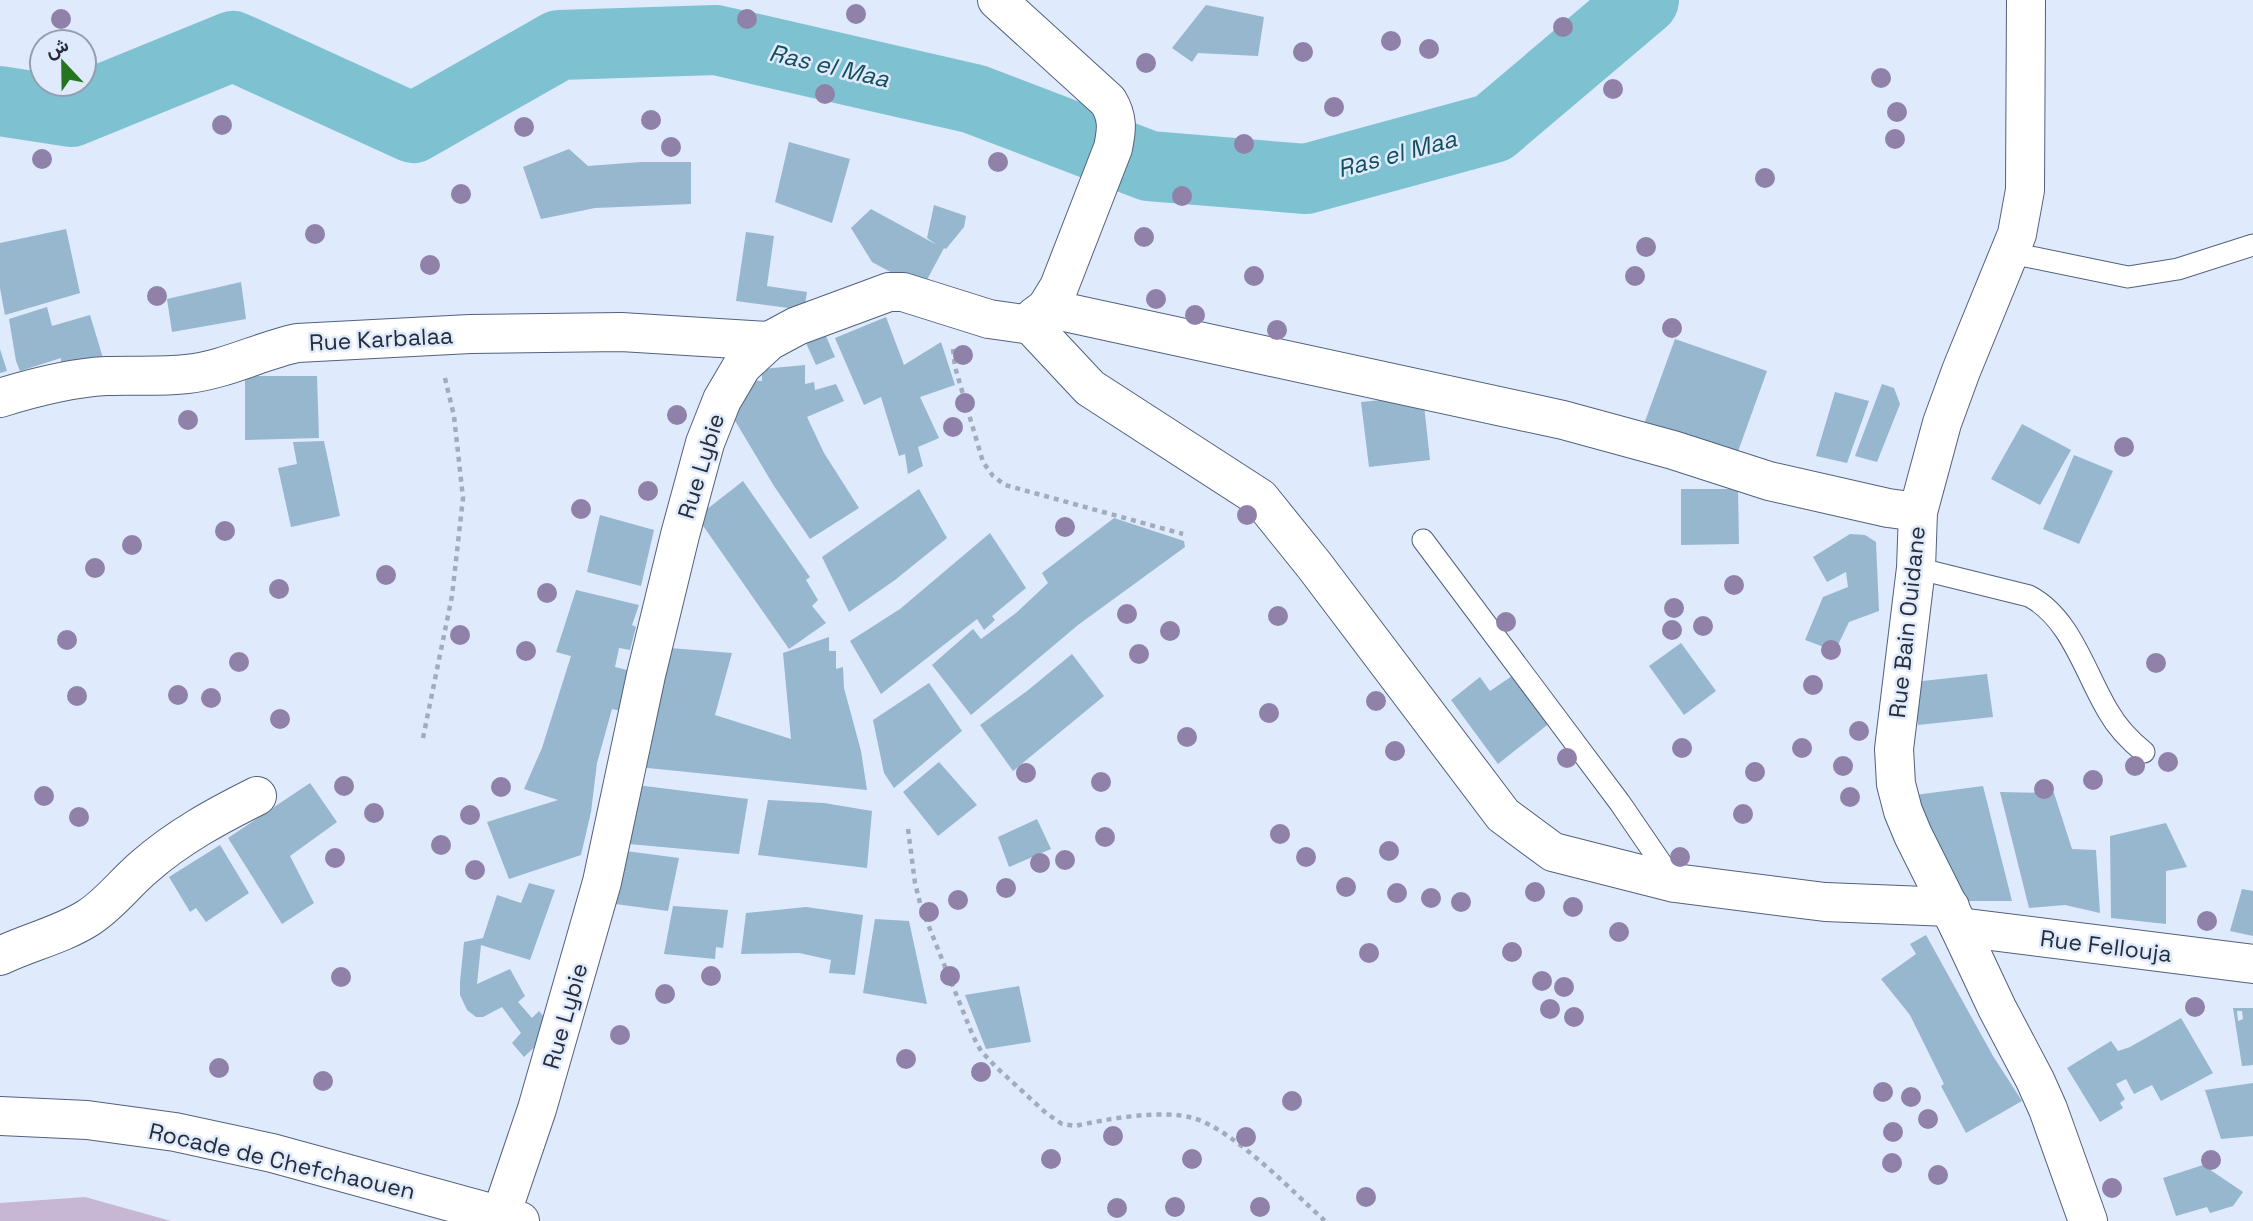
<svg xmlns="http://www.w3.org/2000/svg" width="2253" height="1221" viewBox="0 0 2253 1221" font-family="'Space Grotesk',Vazirmatn,sans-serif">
<rect width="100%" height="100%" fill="#dfeafd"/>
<path fill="#c7b7d4" d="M 85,1197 L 171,1221 L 0,1221 L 0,1203 Z"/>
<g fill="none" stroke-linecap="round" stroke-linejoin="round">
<path stroke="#7ec2d2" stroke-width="70" d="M 0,101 L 71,112 L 233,46 L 413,128 L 559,45 L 716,40 L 974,99 L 1149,166 L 1306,179 L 1493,128 L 1644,0"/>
</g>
<g fill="#96b7ce" fill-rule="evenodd">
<path d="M 1206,5 L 1264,17 L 1258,56 L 1198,53 L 1192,62 L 1172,48 Z"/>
<path d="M 789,142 L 850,159 L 832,223 L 775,202 Z"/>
<path d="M 569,149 L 588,166 L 641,162 L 691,162 L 691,204 L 595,208 L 541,219 L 523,167 Z"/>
<path d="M 934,205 L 966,216 L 964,227 L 946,249 L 944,248 L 922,289 L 872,262 L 851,228 L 871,209 L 937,245 L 927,238 Z"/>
<path d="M 66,229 L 80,293 L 5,315 L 0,288 L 0,243 Z"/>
<path d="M 746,232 L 774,236 L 767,286 L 807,292 L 804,310 L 736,301 Z"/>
<path d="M 241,282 L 246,319 L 172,332 L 167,299 Z"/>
<path d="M 47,307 L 52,326 L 90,315 L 103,358 L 61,362 L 61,358 L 20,371 L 16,361 L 9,319 Z"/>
<path d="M 886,317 L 904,365 L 941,342 L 955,385 L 920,397 L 939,438 L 918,447 L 923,466 L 908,474 L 905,454 L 899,456 L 881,397 L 864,405 L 835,338 Z"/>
<path d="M 826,336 L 835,357 L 816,365 L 806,343 Z"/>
<path d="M 1675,339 L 1767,371 L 1736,457 L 1644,424 Z"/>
<path d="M 0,349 L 7,371 L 0,373 Z"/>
<path d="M 805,365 L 805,384 L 814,382 L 815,390 L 836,384 L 844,401 L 807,417 L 824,453 L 859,508 L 810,539 L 774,486 L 728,409 L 746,380 L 762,381 L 762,369 Z"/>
<path d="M 245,376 L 317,376 L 319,438 L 245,440 Z"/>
<path d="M 1882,384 L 1894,388 L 1900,404 L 1877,462 L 1855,456 Z"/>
<path d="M 1835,392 L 1869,401 L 1847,463 L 1816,456 Z"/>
<path d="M 1423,396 L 1430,460 L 1369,467 L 1361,402 Z"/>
<path d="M 2022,424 L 2071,450 L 2040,505 L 1991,479 Z"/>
<path d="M 324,441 L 340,516 L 291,527 L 278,468 L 297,464 L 293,442 Z"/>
<path d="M 2074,455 L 2113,471 L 2079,544 L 2043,529 Z"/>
<path d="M 743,481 L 810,577 L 806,580 L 818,600 L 812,606 L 826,623 L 789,649 L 697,517 Z"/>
<path d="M 919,489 L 947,538 L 895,580 L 849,612 L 822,557 Z"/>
<path d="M 1681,489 L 1738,489 L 1739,544 L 1681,545 Z"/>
<path d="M 600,515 L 654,530 L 641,586 L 587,572 Z"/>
<path d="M 1114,518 L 1184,541 L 1185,547 L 1078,625 L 971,715 L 932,665 L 973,629 L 981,639 L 1016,613 L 1048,583 L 1042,573 Z"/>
<path d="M 990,533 L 1026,588 L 992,616 L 995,620 L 984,630 L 977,619 L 881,694 L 850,641 L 900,609 Z"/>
<path d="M 1850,534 L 1865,535 L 1876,542 L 1879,611 L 1849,622 L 1835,651 L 1805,640 L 1823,597 L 1848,587 L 1846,572 L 1827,582 L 1813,557 Z"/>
<path d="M 576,590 L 639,605 L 632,625 L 636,627 L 630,650 L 619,648 L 615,667 L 631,671 L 621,711 L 612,709 L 597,763 L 591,812 L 581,855 L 509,879 L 487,822 L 558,800 L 524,789 L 542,748 L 571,656 L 556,652 Z"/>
<path d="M 829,637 L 829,651 L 836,651 L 836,669 L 843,667 L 844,688 L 861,751 L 867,790 L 638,767 L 658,647 L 732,653 L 715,715 L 791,739 L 783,653 Z"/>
<path d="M 1681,643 L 1716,691 L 1684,715 L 1649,666 Z"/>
<path d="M 1072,654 L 1104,696 L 1013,771 L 980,725 L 1027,691 Z"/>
<path d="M 1515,674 L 1551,722 L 1498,764 L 1451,700 L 1480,677 L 1490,691 Z"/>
<path d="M 1987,674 L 1993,717 L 1918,725 L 1913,682 Z"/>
<path d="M 929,683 L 962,731 L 894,788 L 884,773 L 873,720 Z"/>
<path d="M 939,762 L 977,805 L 938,836 L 903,792 Z"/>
<path d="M 310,783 L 337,822 L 290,856 L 314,903 L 282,924 L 228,838 Z"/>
<path d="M 629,784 L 748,799 L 739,854 L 618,843 Z"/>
<path d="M 1983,786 L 2012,901 L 1956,901 L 1915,795 Z"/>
<path d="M 2000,792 L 2054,793 L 2072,849 L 2096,850 L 2100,913 L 2065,905 L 2029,908 Z"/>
<path d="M 768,800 L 824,803 L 872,811 L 867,868 L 758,855 Z"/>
<path d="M 1037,819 L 1051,849 L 1009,867 L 998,837 Z"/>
<path d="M 2166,823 L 2187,867 L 2166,871 L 2166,924 L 2111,918 L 2110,836 Z"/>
<path d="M 220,845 L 249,893 L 206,922 L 196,908 L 190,912 L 169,877 Z"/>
<path d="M 618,850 L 679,858 L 668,911 L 608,903 Z"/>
<path d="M 529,883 L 555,890 L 530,960 L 481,945 L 477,984 L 510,969 L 525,996 L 518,1002 L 532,1018 L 539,1011 L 554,1029 L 524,1057 L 512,1043 L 521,1033 L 502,1007 L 483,1017 L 476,1017 L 467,1010 L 460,995 L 460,982 L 464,942 L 483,938 L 497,895 L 521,903 Z"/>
<path d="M 2242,889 L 2253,891 L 2253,936 L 2230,931 Z"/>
<path d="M 673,906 L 728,910 L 723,948 L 716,947 L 715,959 L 664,954 Z"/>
<path d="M 806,907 L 863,915 L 855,975 L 829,973 L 831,960 L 799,953 L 741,954 L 746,913 Z"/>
<path d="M 875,919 L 909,921 L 927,1004 L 863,993 Z"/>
<path d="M 1926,935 L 1993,1056 L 2022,1101 L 1966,1133 L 1941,1086 L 1944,1084 L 1910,1015 L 1881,979 L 1916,954 L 1910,944 Z"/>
<path d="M 1019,986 L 1031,1042 L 986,1049 L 965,995 Z"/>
<path d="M 2233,1008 L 2253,1008 L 2253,1065 L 2242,1066 ZM 2237,1011 L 2242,1011 L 2243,1019 L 2238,1021 Z"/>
<path d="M 2181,1018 L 2213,1073 L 2161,1101 L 2152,1085 L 2134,1094 L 2126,1079 L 2116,1084 L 2125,1099 L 2120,1103 L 2123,1108 L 2100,1122 L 2067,1068 L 2111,1041 L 2118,1051 L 2130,1047 Z"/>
<path d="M 2253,1083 L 2253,1136 L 2221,1139 L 2205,1090 Z"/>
<path d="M 2203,1165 L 2243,1192 L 2233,1206 L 2210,1213 L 2207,1207 L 2176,1216 L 2163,1178 Z"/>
</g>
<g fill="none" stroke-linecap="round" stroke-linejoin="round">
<defs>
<g id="lane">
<path d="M 2011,253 L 2128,277 L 2178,269 L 2253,245"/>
<path d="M 1423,540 L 1620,803 L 1674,882"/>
<path d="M 1916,568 L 2029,596 C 2071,618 2085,673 2108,711 C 2117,727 2129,740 2144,752"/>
</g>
<g id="street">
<path d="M 2026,0 L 2025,190 L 2017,234 L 1961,371 L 1942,423 L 1918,512 L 1916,568 L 1894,749 L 1896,784 L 1903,811 L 1913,835 L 1959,927 L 1997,1008 L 2035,1080 L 2048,1109 L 2088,1221"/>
<path d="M 1046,308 L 1563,420 L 1673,450 L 1769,481 L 1888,508 L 1918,512"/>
<path d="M 1031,325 L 1090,388 L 1260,498 L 1314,565 L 1503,815 L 1553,852 L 1675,883 L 1825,902 L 1950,907"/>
<path d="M 0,398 C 35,387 70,378 106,376 C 133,375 160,377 187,374 C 225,370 260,351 297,343 L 470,334 L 621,332 L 769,341"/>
<path d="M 1959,927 L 2253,964"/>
<path d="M 0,956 C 29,942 61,935 88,918 C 110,904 125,883 144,867 C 178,837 217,816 257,796"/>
<path d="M 501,1215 L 537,1109 L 602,882 L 646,675 L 680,535 L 705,443 L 722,400 L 742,366 L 769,341 L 797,326 L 889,292 L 903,292 L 989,319 L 1031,325 L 1034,317 L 1046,308 L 1059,287 L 1113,148 C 1117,129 1118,117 1108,101 L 997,0"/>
</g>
<path id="secondary" d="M 0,1116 L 87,1120 L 175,1132 L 272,1153 L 520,1221"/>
</defs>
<use href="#lane" stroke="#52617d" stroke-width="23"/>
<use href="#street" stroke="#52617d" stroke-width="40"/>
<use href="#secondary" stroke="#52617d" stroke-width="40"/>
<g stroke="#a3acbd" stroke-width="4.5" stroke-dasharray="5 5" stroke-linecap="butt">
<path d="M 953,349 L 955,367 L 983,462 L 993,476 L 1005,485 L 1183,534"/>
<path d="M 423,738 L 452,596 L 463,498 L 454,416 L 444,374"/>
<path d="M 908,829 L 915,883 L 921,907 L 973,1036 L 981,1051 L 996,1067 L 1046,1113 L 1062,1124 L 1075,1126 C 1107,1119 1162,1109 1193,1118 C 1234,1130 1292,1191 1325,1221"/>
</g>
<use href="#lane" stroke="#fff" stroke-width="21"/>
<use href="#street" stroke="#fff" stroke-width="38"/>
<use href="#secondary" stroke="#fff" stroke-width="38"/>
</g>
<g fill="#9081a9">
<circle cx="856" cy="14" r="10"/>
<circle cx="61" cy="19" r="10"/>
<circle cx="747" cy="19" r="10"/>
<circle cx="1563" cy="27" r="10"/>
<circle cx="1391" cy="41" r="10"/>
<circle cx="1429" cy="49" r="10"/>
<circle cx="1303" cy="52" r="10"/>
<circle cx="1146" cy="63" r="10"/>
<circle cx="1881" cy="78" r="10"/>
<circle cx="1613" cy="89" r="10"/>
<circle cx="825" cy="94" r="10"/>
<circle cx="1334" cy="107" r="10"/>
<circle cx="1897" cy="112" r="10"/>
<circle cx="651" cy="120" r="10"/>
<circle cx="222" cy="125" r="10"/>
<circle cx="524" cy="127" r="10"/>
<circle cx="1895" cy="139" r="10"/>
<circle cx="1244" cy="144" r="10"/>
<circle cx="671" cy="147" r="10"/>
<circle cx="42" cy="159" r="10"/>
<circle cx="998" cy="162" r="10"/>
<circle cx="1765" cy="178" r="10"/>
<circle cx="461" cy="194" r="10"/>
<circle cx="1182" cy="196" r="10"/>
<circle cx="315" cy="234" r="10"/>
<circle cx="1144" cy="237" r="10"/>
<circle cx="1646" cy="247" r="10"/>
<circle cx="430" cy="265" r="10"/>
<circle cx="1254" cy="276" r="10"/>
<circle cx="1635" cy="276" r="10"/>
<circle cx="157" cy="296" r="10"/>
<circle cx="1156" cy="299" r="10"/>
<circle cx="1195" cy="315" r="10"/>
<circle cx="1672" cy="328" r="10"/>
<circle cx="1277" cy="330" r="10"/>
<circle cx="963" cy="355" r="10"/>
<circle cx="965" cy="403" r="10"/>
<circle cx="677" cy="415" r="10"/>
<circle cx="188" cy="420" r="10"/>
<circle cx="953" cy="427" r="10"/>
<circle cx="2124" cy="447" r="10"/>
<circle cx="648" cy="491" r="10"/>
<circle cx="581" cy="509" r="10"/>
<circle cx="1247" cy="515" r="10"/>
<circle cx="1065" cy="527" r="10"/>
<circle cx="225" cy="531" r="10"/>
<circle cx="132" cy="545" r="10"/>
<circle cx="95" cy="568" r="10"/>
<circle cx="386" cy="575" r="10"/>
<circle cx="1734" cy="585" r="10"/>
<circle cx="279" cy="589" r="10"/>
<circle cx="547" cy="593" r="10"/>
<circle cx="1674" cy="608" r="10"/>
<circle cx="1127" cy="614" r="10"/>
<circle cx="1278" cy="616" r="10"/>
<circle cx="1506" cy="622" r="10"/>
<circle cx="1703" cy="626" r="10"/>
<circle cx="1672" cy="630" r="10"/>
<circle cx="1170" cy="631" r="10"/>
<circle cx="460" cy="635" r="10"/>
<circle cx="67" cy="640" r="10"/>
<circle cx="1831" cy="650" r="10"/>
<circle cx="526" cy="651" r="10"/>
<circle cx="1139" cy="654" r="10"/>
<circle cx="239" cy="662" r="10"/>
<circle cx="2156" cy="663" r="10"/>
<circle cx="1813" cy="685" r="10"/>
<circle cx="178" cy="695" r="10"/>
<circle cx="77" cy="696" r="10"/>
<circle cx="211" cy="698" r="10"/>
<circle cx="1376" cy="701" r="10"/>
<circle cx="1269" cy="713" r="10"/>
<circle cx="280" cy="719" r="10"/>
<circle cx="1859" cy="731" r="10"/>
<circle cx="1187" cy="737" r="10"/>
<circle cx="1682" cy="748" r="10"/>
<circle cx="1802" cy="748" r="10"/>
<circle cx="1395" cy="751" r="10"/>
<circle cx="1567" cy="758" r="10"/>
<circle cx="2168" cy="762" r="10"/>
<circle cx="1843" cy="766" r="10"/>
<circle cx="2135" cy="766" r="10"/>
<circle cx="1755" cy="772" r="10"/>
<circle cx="1026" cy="773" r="10"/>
<circle cx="2093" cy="780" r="10"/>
<circle cx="1101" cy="782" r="10"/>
<circle cx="344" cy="786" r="10"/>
<circle cx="501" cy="787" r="10"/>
<circle cx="2044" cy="789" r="10"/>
<circle cx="44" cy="796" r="10"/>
<circle cx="1850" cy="797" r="10"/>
<circle cx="374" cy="813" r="10"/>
<circle cx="1743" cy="814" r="10"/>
<circle cx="470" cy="815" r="10"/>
<circle cx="79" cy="817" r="10"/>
<circle cx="1280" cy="834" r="10"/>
<circle cx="1105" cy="837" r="10"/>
<circle cx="441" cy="845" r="10"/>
<circle cx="1389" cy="851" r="10"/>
<circle cx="1306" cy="857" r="10"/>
<circle cx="1680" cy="857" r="10"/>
<circle cx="335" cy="858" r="10"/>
<circle cx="1065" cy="860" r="10"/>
<circle cx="1040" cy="863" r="10"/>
<circle cx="475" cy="870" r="10"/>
<circle cx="1346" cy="887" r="10"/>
<circle cx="1006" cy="888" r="10"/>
<circle cx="1535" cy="892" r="10"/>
<circle cx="1397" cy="893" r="10"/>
<circle cx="1431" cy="898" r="10"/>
<circle cx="958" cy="900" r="10"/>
<circle cx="1461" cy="902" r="10"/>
<circle cx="1573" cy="907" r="10"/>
<circle cx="929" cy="912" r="10"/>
<circle cx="2207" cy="921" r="10"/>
<circle cx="1619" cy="932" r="10"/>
<circle cx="1512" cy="952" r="10"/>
<circle cx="1369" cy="953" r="10"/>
<circle cx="711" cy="976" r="10"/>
<circle cx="950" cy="976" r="10"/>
<circle cx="341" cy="977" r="10"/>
<circle cx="1542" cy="981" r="10"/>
<circle cx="1564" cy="987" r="10"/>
<circle cx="665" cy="994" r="10"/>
<circle cx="2195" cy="1007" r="10"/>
<circle cx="1550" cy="1009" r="10"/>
<circle cx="1574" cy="1017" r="10"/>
<circle cx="620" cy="1035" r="10"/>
<circle cx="906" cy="1059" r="10"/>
<circle cx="219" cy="1068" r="10"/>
<circle cx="981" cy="1072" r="10"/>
<circle cx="323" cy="1081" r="10"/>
<circle cx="1883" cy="1092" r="10"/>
<circle cx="1911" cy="1097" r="10"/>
<circle cx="1292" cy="1101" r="10"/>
<circle cx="1928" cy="1119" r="10"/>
<circle cx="1893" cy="1132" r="10"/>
<circle cx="1113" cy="1136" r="10"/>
<circle cx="1246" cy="1137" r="10"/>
<circle cx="1051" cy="1159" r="10"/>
<circle cx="1192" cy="1159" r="10"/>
<circle cx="2211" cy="1160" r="10"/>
<circle cx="1892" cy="1163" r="10"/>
<circle cx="1938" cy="1175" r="10"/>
<circle cx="2112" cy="1188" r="10"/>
<circle cx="1366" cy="1197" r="10"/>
<circle cx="1175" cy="1207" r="10"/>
<circle cx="1260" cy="1207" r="10"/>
<circle cx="1117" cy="1208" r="10"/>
</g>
<g text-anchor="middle" stroke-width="5" stroke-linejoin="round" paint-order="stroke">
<g font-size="23" fill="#262d39" stroke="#dfeafd">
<text transform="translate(381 339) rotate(-3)" y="8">Rue Karbalaa</text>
<text transform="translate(701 466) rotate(-73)" y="8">Rue Lybie</text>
<text transform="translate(1907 622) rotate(-84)" y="8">Rue Bain Ouidane</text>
<text transform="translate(2106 946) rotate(7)" y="8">Rue Fellouja</text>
<text transform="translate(565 1016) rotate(-74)" y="8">Rue Lybie</text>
<text transform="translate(282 1161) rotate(13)" y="8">Rocade de Chefchaouen</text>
</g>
<g font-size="24" font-style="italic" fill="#124d5a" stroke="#dfeafd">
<text transform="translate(829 66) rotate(13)" y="8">Ras el Maa</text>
<text transform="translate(1397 154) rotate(-15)" y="8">Ras el Maa</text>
</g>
</g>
<g transform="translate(63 63) rotate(338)"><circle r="33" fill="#dfeafd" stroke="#959eaf" stroke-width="2"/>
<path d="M0-5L12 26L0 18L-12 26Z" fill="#24751d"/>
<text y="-10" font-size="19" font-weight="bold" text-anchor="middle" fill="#262d39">ش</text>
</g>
</svg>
